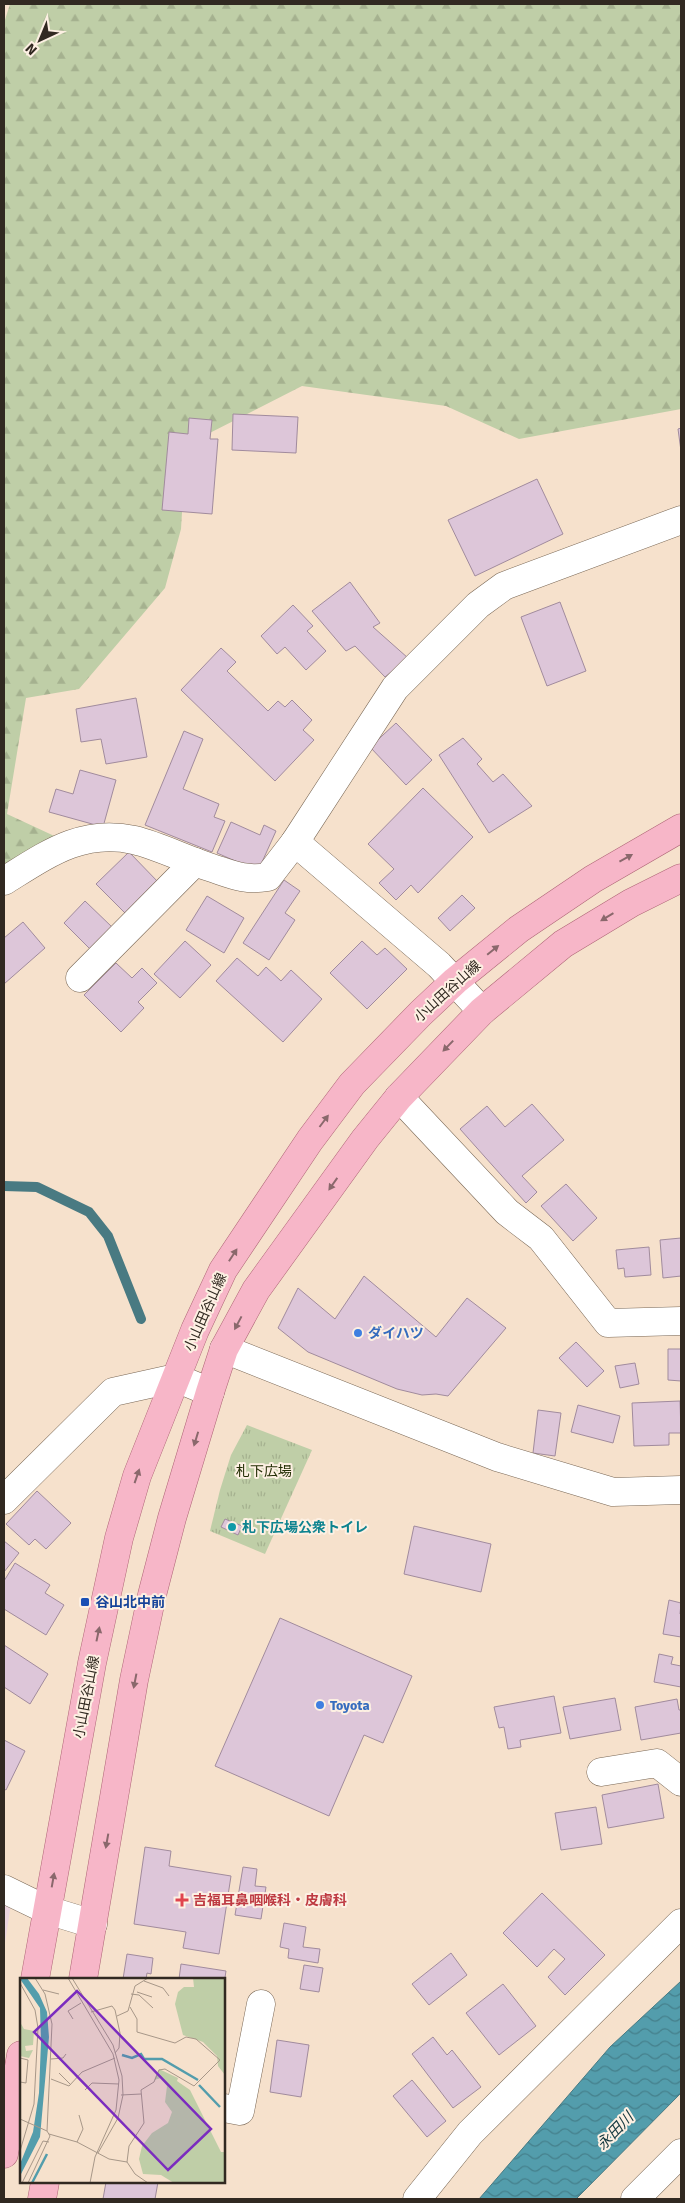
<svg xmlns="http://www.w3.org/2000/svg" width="685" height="2203" viewBox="0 0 685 2203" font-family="Signika,'Noto Sans JP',sans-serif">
<defs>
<pattern id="forest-firs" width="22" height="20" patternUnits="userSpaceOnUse" patternTransform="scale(1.25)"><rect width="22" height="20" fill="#bfcea7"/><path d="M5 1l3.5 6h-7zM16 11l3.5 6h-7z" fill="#a5b18f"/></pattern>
<pattern id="park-tufts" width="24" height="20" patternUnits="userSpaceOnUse" patternTransform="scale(1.25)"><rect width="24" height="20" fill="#bfcea7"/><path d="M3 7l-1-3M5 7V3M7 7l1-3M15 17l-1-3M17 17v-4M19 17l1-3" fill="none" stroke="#a5b18f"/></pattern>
<pattern id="water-waves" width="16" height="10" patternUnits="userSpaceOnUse" patternTransform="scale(1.25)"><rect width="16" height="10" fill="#539dac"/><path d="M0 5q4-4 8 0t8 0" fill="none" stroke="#45808c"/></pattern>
</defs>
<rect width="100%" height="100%" fill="#f6e1cc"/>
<path fill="#ebd4df" d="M 4,1900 L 11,1904 L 4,1949 Z"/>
<path fill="url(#forest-firs)" d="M 10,4 L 681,4 L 681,409 L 519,439 L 446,406 L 302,386 L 186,445 L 181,529 L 165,588 L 79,689 L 26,698 L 7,814 L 78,847 L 4,885 L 4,23 Z"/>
<path fill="url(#park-tufts)" d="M 247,1425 L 312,1450 L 265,1554 L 210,1531 L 220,1490 L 231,1455 Z"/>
<path fill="url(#water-waves)" stroke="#497a82" d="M 681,1981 L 681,2093 L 576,2199 L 479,2199 L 610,2047 Z"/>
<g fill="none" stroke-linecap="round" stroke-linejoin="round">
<path stroke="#497a82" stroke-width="10" d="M 4,1186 L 37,1187 L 89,1212 L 108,1236 L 141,1319"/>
</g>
<g fill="#ddc6d9" stroke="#a18b9d">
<path d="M 233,414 L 298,417 L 296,453 L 232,450 Z"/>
<path d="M 189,418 L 212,420 L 210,439 L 218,439 L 212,514 L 162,510 L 169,432 L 188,434 Z"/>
<path d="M 681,428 L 681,451 L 678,429 Z"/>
<path d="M 537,479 L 563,534 L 475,576 L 448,520 Z"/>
<path d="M 350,582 L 380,623 L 373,627 L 408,658 L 385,677 L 355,646 L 346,651 L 312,611 Z"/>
<path d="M 560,602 L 586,671 L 547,686 L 521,617 Z"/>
<path d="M 293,605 L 313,626 L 307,631 L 326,651 L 306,670 L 285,647 L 277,654 L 261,636 Z"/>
<path d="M 221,648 L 236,662 L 227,671 L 268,711 L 278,701 L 285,707 L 292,700 L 312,720 L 303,730 L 314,740 L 275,781 L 181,690 Z"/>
<path d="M 136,698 L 147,757 L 106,764 L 101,739 L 81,742 L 76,709 Z"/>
<path d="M 396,723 L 432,760 L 406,785 L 370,747 Z"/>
<path d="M 184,731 L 203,739 L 183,789 L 219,804 L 214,817 L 225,821 L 212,852 L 145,825 Z"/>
<path d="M 463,738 L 482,759 L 477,764 L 493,782 L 503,774 L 532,806 L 489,833 L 439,755 Z"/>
<path d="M 80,770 L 116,780 L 103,827 L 49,812 L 56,789 L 73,794 Z"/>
<path d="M 423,788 L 473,837 L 418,893 L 411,885 L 396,900 L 379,883 L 394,869 L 368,844 Z"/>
<path d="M 231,822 L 260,835 L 264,825 L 276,831 L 258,871 L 217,853 Z"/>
<path d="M 129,852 L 159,883 L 127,915 L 96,884 Z"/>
<path d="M 284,880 L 300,891 L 285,913 L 295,920 L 269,960 L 243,943 Z"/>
<path d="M 462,895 L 475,908 L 450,931 L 438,918 Z"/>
<path d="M 207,896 L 244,918 L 224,953 L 186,930 Z"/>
<path d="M 85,901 L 112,927 L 91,950 L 64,923 Z"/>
<path d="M 23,922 L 45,948 L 4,984 L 4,938 Z"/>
<path d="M 185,941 L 211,965 L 180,998 L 154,974 Z"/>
<path d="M 362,941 L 377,955 L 385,948 L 407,969 L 367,1009 L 330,973 Z"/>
<path d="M 237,958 L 258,976 L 266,967 L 281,981 L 291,970 L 322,999 L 283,1042 L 216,981 Z"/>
<path d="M 116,963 L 132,978 L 142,968 L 157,983 L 138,1002 L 144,1008 L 121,1032 L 84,995 Z"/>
<path d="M 532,1104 L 564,1140 L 522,1176 L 537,1192 L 526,1203 L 460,1129 L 487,1106 L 505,1127 Z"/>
<path d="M 566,1184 L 597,1218 L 573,1241 L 541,1206 Z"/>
<path d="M 681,1238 L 681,1276 L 663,1278 L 660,1240 Z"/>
<path d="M 649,1247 L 651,1275 L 625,1277 L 624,1268 L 618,1269 L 616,1250 Z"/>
<path d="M 364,1276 L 436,1337 L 467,1298 L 506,1328 L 448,1396 L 436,1394 L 422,1395 L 397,1389 L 308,1352 L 278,1328 L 298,1288 L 335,1319 Z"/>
<path d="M 576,1342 L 604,1371 L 587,1387 L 559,1358 Z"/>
<path d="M 668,1349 L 681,1349 L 681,1381 L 668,1380 Z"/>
<path d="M 635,1363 L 639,1384 L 620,1388 L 615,1366 Z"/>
<path d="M 680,1401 L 681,1433 L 669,1433 L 669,1445 L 634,1446 L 632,1403 Z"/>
<path d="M 578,1405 L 620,1416 L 613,1443 L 571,1432 Z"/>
<path d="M 538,1410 L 561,1413 L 555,1456 L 533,1453 Z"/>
<path d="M 37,1491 L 71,1523 L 46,1549 L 35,1539 L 29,1545 L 6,1524 Z"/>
<path d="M 225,1519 L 242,1526 L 238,1535 L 221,1527 Z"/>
<path d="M 414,1526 L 491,1544 L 481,1592 L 404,1574 Z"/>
<path d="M 4,1541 L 19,1553 L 4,1572 Z"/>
<path d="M 15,1563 L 50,1585 L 45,1593 L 64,1605 L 46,1635 L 4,1609 L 4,1581 Z"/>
<path d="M 669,1600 L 681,1603 L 680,1614 L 681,1614 L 681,1637 L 663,1634 Z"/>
<path d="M 280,1618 L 412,1676 L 383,1743 L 364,1735 L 329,1816 L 215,1766 Z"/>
<path d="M 4,1645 L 48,1674 L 30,1704 L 4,1687 Z"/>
<path d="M 659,1654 L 673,1657 L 671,1664 L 681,1666 L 681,1687 L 654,1682 Z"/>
<path d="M 554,1696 L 561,1733 L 520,1740 L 521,1747 L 508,1749 L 504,1727 L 499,1728 L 494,1707 Z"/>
<path d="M 615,1698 L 621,1730 L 570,1739 L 563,1707 Z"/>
<path d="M 677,1699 L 679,1710 L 681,1710 L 681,1733 L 641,1740 L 635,1707 Z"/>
<path d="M 4,1740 L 25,1751 L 6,1790 L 4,1789 Z"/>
<path d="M 658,1784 L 664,1818 L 608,1828 L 602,1795 Z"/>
<path d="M 596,1807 L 602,1844 L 561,1850 L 555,1813 Z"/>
<path d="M 145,1847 L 171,1851 L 169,1866 L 231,1876 L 219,1954 L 183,1948 L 186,1932 L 134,1924 Z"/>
<path d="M 243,1867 L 257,1869 L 255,1886 L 266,1887 L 261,1919 L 235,1915 Z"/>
<path d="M 542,1893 L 605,1955 L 565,1995 L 548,1977 L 565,1959 L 554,1949 L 537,1967 L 503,1933 Z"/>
<path d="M 284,1923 L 306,1927 L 303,1947 L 320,1949 L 318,1963 L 288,1958 L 289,1949 L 280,1947 Z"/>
<path d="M 451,1953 L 467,1975 L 429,2005 L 412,1984 Z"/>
<path d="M 127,1954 L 153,1958 L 151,1974 L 147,1973 L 146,1979 L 123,1979 Z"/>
<path d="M 181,1964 L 226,1971 L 224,1984 L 224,1979 L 179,1979 Z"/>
<path d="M 304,1965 L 323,1968 L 319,1992 L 300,1989 Z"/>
<path d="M 503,1984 L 536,2026 L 499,2055 L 466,2013 Z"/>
<path d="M 433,2037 L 447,2055 L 452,2050 L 481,2087 L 453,2108 L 412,2054 Z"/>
<path d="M 277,2040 L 309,2045 L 301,2097 L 270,2092 Z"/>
<path d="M 412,2080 L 446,2121 L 427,2137 L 393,2096 Z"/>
<path d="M 106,2182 L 158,2182 L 155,2199 L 103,2199 Z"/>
</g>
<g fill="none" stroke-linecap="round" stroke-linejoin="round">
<defs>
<g id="minor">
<path d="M 295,842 L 439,965 L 482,1011"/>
<path d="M 4,881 C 46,855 82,828 134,840 C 159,846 184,859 209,867 C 231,874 243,881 268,877 L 295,842 L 395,688 L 478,605 L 504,586 L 681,520"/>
<path d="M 80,978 L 195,862"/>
<path d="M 399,1097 L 507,1212 L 541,1238 L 608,1323 L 681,1321"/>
<path d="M 224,1349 L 497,1457 L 613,1492 L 681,1490"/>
<path d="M 4,1500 L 113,1392 L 176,1378 L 210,1392"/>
<path d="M 601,1772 L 657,1763 L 681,1782"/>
<path d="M 4,1889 L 47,1910 L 93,1924"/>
<path d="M 224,2108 L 240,2111 L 261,2004"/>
<path d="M 417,2199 L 470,2133 L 681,1923"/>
<path d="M 635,2199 L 681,2153"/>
</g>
<g id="major">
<path d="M 35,1979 L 92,1663 L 119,1538 L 137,1476 L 195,1330 L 223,1270 L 310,1140 L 352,1084 L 421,1013 L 455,981 L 519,929 L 593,879 L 681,828"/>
<path d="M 83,1979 L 134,1680 L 152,1595 L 172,1518 L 210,1392 L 224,1349 L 256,1290 L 365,1139 L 399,1097 L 482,1011 L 563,944 L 631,903 L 681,878"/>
<path d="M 4,2154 L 21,2055"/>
<path d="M 42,2199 L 45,2182"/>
</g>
</defs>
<use href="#minor" stroke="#796755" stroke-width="29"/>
<use href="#major" stroke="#ae6576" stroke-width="29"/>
<use href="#minor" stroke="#fff" stroke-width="28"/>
<use href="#major" stroke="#f7b6c8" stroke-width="28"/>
</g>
<defs><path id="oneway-solid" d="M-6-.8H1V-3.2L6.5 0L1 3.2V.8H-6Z" transform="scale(1.25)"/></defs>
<g fill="#8a686c">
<use href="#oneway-solid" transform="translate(626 858) rotate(-29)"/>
<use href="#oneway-solid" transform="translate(607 917) rotate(149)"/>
<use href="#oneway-solid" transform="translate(493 950) rotate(-39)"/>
<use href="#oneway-solid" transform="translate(448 1046) rotate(134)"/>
<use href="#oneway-solid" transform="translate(324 1121) rotate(-53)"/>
<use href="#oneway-solid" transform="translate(333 1184) rotate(125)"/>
<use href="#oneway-solid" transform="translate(233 1255) rotate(-57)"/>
<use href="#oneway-solid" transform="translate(238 1323) rotate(118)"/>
<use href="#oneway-solid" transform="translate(196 1439) rotate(107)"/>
<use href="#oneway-solid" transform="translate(137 1476) rotate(-71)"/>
<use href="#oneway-solid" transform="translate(98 1634) rotate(-78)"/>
<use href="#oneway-solid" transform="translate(135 1681) rotate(101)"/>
<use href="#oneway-solid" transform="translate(107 1841) rotate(100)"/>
<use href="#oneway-solid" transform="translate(53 1880) rotate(-80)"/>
</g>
<g fill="#3f7fe0" stroke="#fdf0e3" stroke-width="2">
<circle cx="358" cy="1333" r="5"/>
<circle cx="320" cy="1705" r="5"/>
</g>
<circle fill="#0f9aa8" stroke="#fdf0e3" stroke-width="2" cx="232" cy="1527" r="5"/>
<rect fill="#1a4fb4" stroke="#fdf0e3" stroke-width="2" x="80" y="1597" width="10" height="10" rx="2.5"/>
<path fill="#e0444e" stroke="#fdf0e3" stroke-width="2" d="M179.5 1892.5h5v5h5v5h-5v5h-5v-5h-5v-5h5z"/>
<g text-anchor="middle" stroke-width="4" stroke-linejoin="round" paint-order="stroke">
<g font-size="14" fill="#312921" stroke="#fdf0e3">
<text transform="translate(447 991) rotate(-42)" y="5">小山田谷山線</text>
<text transform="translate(205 1312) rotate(-66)" y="5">小山田谷山線</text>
<text transform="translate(86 1697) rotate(-79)" y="5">小山田谷山線</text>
</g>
<g font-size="14" font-weight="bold" fill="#366cbe" stroke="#fdf0e3" text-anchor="start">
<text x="368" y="1338">ダイハツ</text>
<text x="330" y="1710">Toyota</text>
</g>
<g font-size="14" fill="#232e05" stroke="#fdf0e3">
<text x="264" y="1476">札下広場</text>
</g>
<g font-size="14" font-weight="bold" fill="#0d838f" stroke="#fdf0e3" text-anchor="start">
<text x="242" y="1532">札下広場公衆トイレ</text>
</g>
<g font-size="14" font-weight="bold" fill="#164399" stroke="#fdf0e3" text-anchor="start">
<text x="95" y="1607">谷山北中前</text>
</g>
<g font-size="14" font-weight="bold" fill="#be3a42" stroke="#fdf0e3" text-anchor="start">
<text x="193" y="1905">吉福耳鼻咽喉科・皮膚科</text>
</g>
<g font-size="15" font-style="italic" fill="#14383f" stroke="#fdf0e3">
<text transform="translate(615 2131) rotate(-46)" y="5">永田川</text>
</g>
</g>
<g transform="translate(20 1978)">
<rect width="205" height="205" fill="#f6e1cc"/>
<path d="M 173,0 L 205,0 L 205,97 L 198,88 L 197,78 L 183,64 L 163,57 L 155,26 L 158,14 L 164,9 L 174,9 ZM 0,44 L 4,51 L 14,53 L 13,67 L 5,68 L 6,73 L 13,72 L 9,80 L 0,78 ZM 139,91 L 158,100 L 157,103 L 170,112 L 201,174 L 205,174 L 205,205 L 154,205 L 141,197 L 123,196 L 119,181 L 122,168 L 132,155 L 148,145 L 152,134 L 145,124 L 147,108 L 141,100 L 134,102 Z" fill="#bfcea7"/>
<path d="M 7,0 L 19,16 L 27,34 L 29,59 L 20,159 L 0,198 L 0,186 L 13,154 L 19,115 L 21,64 L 20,30 L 0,1 Z" fill="#539dac"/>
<path fill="none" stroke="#539dac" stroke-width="2.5" d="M 102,77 L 112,80 L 121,76 L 124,81 L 142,81 L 178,102M 179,107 L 200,129M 12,205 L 27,176"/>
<path fill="none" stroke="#a79788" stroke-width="1" d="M 15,0 L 25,16 L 32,46 L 27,153M 48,0 L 93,76 L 99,102 L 96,132 L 75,179 L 70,205M 52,0 L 93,67 L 102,98 L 103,117 L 98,140 L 78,175M 124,3 L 143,10 L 149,18M 0,5 L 15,32 L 18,50 L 14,126 L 0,173M 23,12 L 39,16M 117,14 L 132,19M 111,16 L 119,17 L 133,30M 71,34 L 92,28 L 95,32 L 100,55 L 99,70 L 95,75M 97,38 L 108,33 L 115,8 L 128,0M 53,41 L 48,33 L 61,25M 0,80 L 8,82 L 6,105 L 0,104M 31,81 L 43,80 L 46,76M 39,95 L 51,107M 31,101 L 49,108 L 62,94 L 95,80M 65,112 L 72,105 L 99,106M 101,117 L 121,116M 0,141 L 27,153 L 30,158 L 8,205M 29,156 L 57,164 L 89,181 L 107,184 L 115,196 L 128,205M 57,164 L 63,151 L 59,137M 107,184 L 109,168 L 124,145 L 121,112 L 134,104 L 139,92 L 145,91 L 174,108 L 200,82 L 176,61 L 166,59 L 155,65 L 117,54 L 117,41 L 110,29M 2,205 L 23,163 L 29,164"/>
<path fill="#7b2cbf" fill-opacity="0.15" stroke="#7b2cbf" stroke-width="2.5" d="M 57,13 L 191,151 L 148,192 L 14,54 Z"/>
<rect width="205" height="205" fill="none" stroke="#312921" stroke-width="2.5"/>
</g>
<rect width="685" height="2203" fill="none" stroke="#312921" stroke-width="10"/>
<g transform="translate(40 40) rotate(224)" stroke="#fdf0e3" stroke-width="4" paint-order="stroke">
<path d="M0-4L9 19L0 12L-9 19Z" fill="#312921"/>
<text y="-8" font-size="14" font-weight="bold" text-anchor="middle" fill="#312921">N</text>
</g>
</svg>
